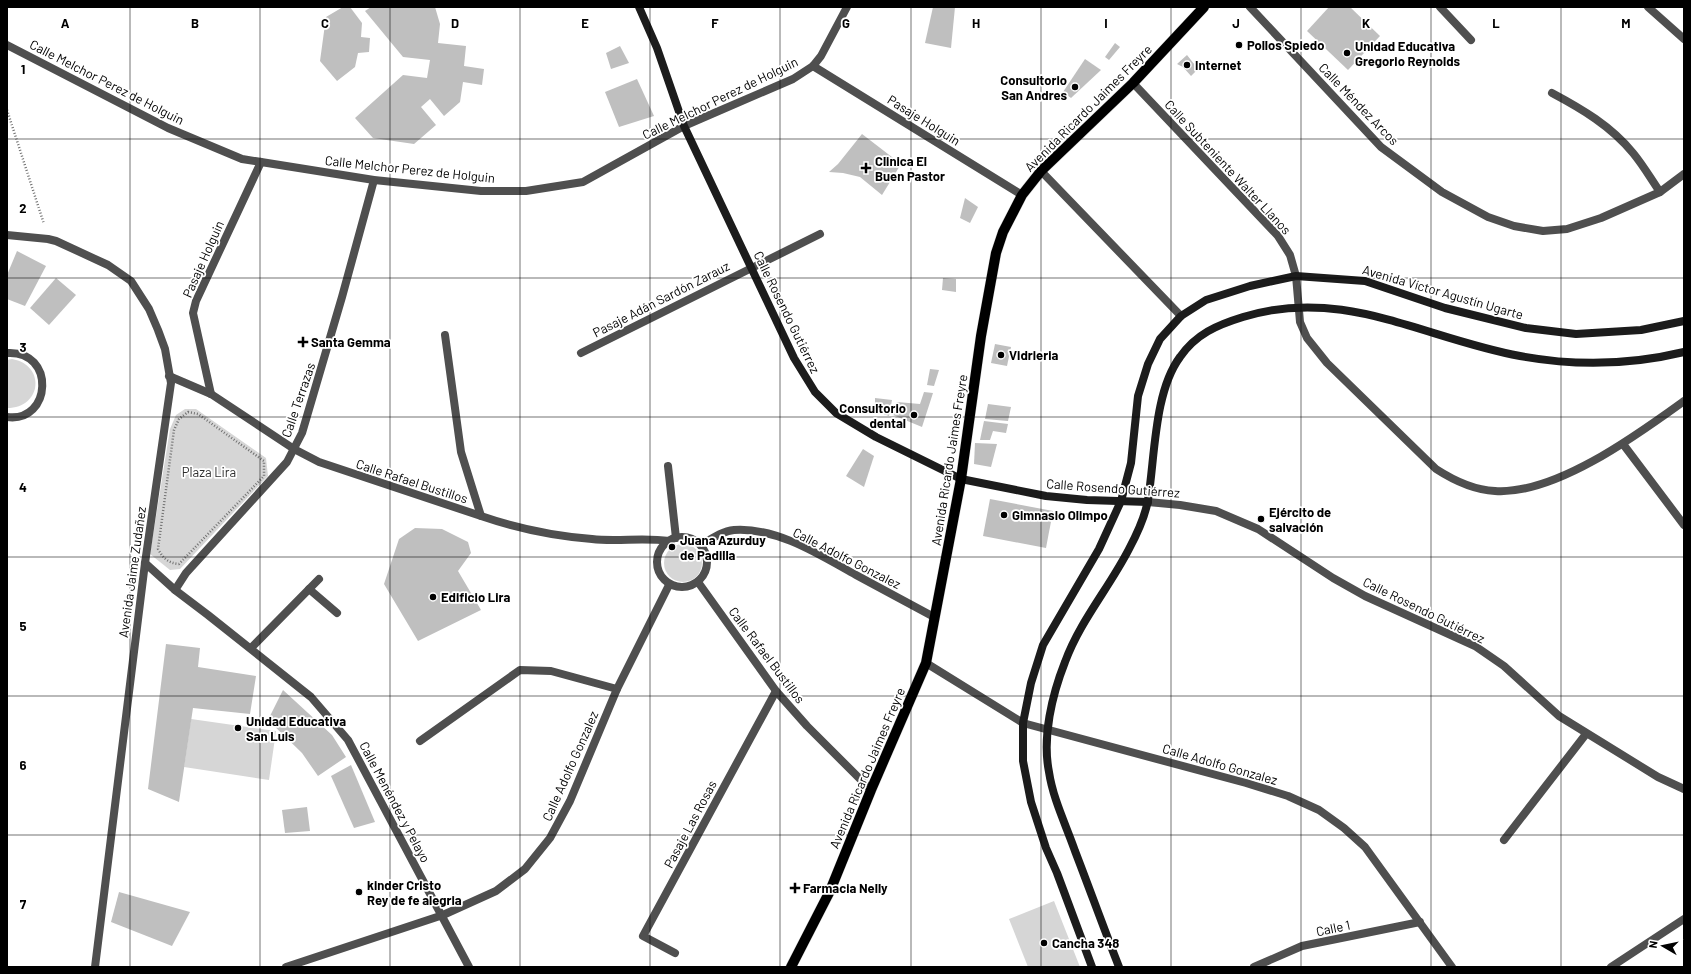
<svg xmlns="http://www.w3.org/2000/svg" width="1691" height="974" viewBox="0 0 1691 974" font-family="Barlow,sans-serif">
<rect width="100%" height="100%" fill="#fff"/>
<g fill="#d6d6d6">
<path d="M 12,359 C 46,365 42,408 7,408 L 7,360 Z"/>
<path d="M 185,409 L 196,409 L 266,458 L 268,476 L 180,569 L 170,570 L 150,554 L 170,429 L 176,415 Z"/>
<circle cx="683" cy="563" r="19"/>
<path d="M 191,719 L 276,731 L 269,780 L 184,767 Z"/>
<path d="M 1054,901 L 1080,967 L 1028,967 L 1009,919 Z"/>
</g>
<g fill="#bfbfbf">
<path d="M 343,7 L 350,7 L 362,23 L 361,37 L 370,38 L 369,52 L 358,53 L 355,67 L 337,81 L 320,61 L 326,17 Z"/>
<path d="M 371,7 L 435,7 L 440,24 L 438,43 L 466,46 L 464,66 L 484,69 L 482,85 L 463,82 L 460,102 L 444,116 L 430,99 L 421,107 L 436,125 L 414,144 L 373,138 L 355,118 L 403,75 L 427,78 L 430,60 L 403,57 L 365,11 Z"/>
<path d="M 933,7 L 955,7 L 951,48 L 925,43 Z"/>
<path d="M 1329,7 L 1350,7 L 1380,36 L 1348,70 L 1307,31 Z"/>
<path d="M 1115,43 L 1120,47 L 1109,60 L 1105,57 Z"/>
<path d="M 620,46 L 629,63 L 611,69 L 606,53 Z"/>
<path d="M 1187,55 L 1198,69 L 1191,76 L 1183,67 L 1177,64 Z"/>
<path d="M 1085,59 L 1101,70 L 1071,98 L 1063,92 Z"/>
<path d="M 637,79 L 654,116 L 619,127 L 605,92 Z"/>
<path d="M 862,134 L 901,164 L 882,195 L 860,177 L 843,173 L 829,172 L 838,164 Z"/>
<path d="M 965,198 L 978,207 L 970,223 L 960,218 Z"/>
<path d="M 17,251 L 46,266 L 25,306 L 7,299 L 7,275 Z"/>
<path d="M 56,278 L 76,295 L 49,325 L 30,308 Z"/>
<path d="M 943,278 L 956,279 L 956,292 L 942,290 Z"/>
<path d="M 995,344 L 1011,347 L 1007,366 L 991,363 Z"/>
<path d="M 930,369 L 939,370 L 934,386 L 927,385 Z"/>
<path d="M 924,392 L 933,393 L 922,427 L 893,415 L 897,402 L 920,404 Z"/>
<path d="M 875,398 L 892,400 L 889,416 L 875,411 Z"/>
<path d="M 988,404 L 1011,407 L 1008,421 L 985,419 Z"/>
<path d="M 984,421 L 1008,424 L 1006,433 L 993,431 L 990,440 L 980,440 Z"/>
<path d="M 975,443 L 997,444 L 991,467 L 974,464 Z"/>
<path d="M 863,449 L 874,456 L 864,487 L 846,476 Z"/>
<path d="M 990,499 L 1053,511 L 1046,548 L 983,536 Z"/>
<path d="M 415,528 L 442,529 L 468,542 L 471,553 L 458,571 L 481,610 L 418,641 L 384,584 L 399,539 Z"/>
<path d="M 166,644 L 200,648 L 198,667 L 256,676 L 250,714 L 193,708 L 179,802 L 148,789 Z"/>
<path d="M 283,690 L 332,735 L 346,757 L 318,776 L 302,753 L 268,720 Z"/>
<path d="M 351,765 L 375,822 L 354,828 L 331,776 Z"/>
<path d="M 307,807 L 310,831 L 285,833 L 282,810 Z"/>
<path d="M 119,892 L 190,912 L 172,946 L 111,922 Z"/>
</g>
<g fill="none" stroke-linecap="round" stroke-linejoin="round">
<defs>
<path id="primary" d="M 791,967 L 830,891 L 871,790 L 926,663 L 961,479 L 981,336 L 996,253 L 1003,232 L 1022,195 L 1041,171 L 1133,83 L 1204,7"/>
</defs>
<use href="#primary" stroke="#dbdbdb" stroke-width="11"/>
<g stroke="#717171" stroke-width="2.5" stroke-dasharray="1 2" stroke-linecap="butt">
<path d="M 7,110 L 44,224"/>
<path d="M 188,412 L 198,414 L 264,461 L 264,476 L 179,564 C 168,563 163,558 158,549 L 174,430 L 179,419 Z"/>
</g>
<g stroke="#4f4f4f" stroke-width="8">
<path d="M 1440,7 L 1471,40"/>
<path d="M 1552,93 C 1582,109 1611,126 1633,153 C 1643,165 1651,179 1660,192"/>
<path d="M 445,335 L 461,452 L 481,516"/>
<path d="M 581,353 L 820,234"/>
<path d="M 668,466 L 676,538"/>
<path d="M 309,589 L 337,613"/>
<path d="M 251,648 L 319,579"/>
<path d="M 420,741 L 520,670 L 551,671 L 617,689"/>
<path d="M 1504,840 L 1586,734"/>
<path d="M 675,953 L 643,936 L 776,691"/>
</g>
<g stroke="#4f4f4f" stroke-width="8">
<path d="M 1250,7 L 1381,147 L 1442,192 L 1488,217 L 1514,226 L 1543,231 L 1567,229 L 1601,218 L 1660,192 L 1684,174"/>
<path d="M 1648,7 L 1684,39"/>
<path d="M 7,45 L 168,128 L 242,159 L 374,180 L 481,191 L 526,191 L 583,182 L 684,126 L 793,79 L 813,66 L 821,56 L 847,7"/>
<path d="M 813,66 L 1022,195"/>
<path d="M 1133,83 L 1278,236 L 1290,255 L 1296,276 L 1300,322 L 1307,338 L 1327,363 L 1436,469 C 1453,480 1473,490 1495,491 C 1555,495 1637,435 1684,401"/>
<path d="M 1041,171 L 1181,316"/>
<path d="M 7,235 L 48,239 L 56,241 L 108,265 L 131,281 L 149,309 L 158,330 L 165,349 L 171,383 L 145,563 L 95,967"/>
<path d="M 7,353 C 56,350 52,423 7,417"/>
<path d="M 169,376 L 211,394 L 294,449 L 319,462 L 481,516 C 516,528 555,536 592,539 C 618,542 643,537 669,541"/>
<path d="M 211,394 L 193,313 L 196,301 L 261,162"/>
<path d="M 1623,444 L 1684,525"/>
<path d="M 1148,502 L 1180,505 L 1216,511 L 1258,529 L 1333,578 L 1365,596 L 1475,646 L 1504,666 L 1559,716 L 1658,777 L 1684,789"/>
<circle cx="682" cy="562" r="25"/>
<path d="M 701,545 C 711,539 722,531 734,530 C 777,527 820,555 856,575 C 882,589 908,603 934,617"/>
<path d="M 145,563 L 175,590 L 208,615 L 311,697 L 348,740 L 469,967"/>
<path d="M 698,582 L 776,691 L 807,726 L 871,790"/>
<path d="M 175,590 L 186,573 L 287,462 L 302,433 L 342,297 L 374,180"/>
<path d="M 926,663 L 1023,723 L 1246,783 L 1288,796 L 1319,810 L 1344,828 L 1365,847 L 1452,967"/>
<path d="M 286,967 L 443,915 L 496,891 L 525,869 L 550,838 L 570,801 L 617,689 L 669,585"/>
<path d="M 1254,967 L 1302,946 L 1420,922"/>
<path d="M 1611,967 L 1684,919"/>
</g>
<g stroke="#1c1c1c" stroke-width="8">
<path d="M 639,7 L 657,48 L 684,126 L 794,358 L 815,392 L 836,413 L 876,437 L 961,479 L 1046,496 L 1087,500 L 1148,502"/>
<path d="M 1092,967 L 1057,873 L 1046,848 L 1031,802 L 1023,761 L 1023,723 L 1031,683 L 1043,645 L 1099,549 L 1121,501 L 1131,463 L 1138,396 L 1148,364 L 1160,339 L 1181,316 L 1206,300 L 1250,286 L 1296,276 L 1365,281 L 1445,308 L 1526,328 L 1576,334 L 1641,330 L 1684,321"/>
<path d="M 1119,967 C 1104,929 1090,890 1075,851 C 1066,825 1053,799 1049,772 C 1042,737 1052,695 1065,662 C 1080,621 1109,588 1129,549 C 1137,534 1145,517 1148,500 C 1155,457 1154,392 1180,357 C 1196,334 1217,325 1243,317 C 1343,286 1423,338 1520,356 C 1574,366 1630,365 1684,352"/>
</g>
<use href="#primary" stroke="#000" stroke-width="10"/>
</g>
<path fill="none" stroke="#000" stroke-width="1" stroke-opacity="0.55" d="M 130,7 L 130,967M 260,7 L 260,967M 390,7 L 390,967M 520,7 L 520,967M 650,7 L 650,967M 780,7 L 780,967M 911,7 L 911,967M 1041,7 L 1041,967M 1171,7 L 1171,967M 1301,7 L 1301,967M 1431,7 L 1431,967M 1561,7 L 1561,967M 7,139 L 1684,139M 7,278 L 1684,278M 7,417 L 1684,417M 7,557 L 1684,557M 7,696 L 1684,696M 7,835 L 1684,835"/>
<g fill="#000" stroke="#fff" stroke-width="1.5">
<circle cx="1239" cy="45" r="4"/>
<circle cx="1347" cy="53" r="4"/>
<circle cx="1187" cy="65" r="4"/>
<circle cx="1075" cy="87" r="4"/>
<path d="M864 162h4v4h4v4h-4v4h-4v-4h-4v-4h4z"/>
<path d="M301 336h4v4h4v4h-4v4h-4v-4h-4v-4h4z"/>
<circle cx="1001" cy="355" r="4"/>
<circle cx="914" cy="415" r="4"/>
<circle cx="1004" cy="515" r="4"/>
<circle cx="1261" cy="519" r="4"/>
<circle cx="672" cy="547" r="4"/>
<circle cx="433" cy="597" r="4"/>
<circle cx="238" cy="728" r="4"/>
<path d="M793 882h4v4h4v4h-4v4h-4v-4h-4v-4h4z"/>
<circle cx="359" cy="892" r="4"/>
<circle cx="1044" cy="943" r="4"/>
</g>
<g text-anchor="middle" stroke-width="3.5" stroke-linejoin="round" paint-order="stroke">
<g font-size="13" font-weight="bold" fill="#000" stroke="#fff" text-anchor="start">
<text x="1247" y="50">Pollos Spiedo</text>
<text x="1355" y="51">Unidad Educativa<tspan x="1355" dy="15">Gregorio Reynolds</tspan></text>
<text x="1195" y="70">Internet</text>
<text x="1067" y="85" text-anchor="end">Consultorio<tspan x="1067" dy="15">San Andres</tspan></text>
<text x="875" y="166">Clinica El<tspan x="875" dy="15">Buen Pastor</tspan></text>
<text x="311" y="347">Santa Gemma</text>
<text x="1009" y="360">Vidrieria</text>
<text x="906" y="413" text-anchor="end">Consultorio<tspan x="906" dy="15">dental</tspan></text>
<text x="1269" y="517">Ejército de<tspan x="1269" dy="15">salvación</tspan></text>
<text x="1012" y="520">Gimnasio Olimpo</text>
<text x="680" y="545">Juana Azurduy<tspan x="680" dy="15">de Padilla</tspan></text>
<text x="441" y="602">Edificio Lira</text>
<text x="246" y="726">Unidad Educativa<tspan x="246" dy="15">San Luis</tspan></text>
<text x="367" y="890">kinder Cristo<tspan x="367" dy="15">Rey de fe alegria</tspan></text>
<text x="803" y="893">Farmacia Nelly</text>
<text x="1052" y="948">Cancha 348</text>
</g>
<g font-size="13" fill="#000" stroke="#fff">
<text transform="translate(107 82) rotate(27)" y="5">Calle Melchor Perez de Holguin</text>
<text transform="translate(720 98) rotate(-26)" y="5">Calle Melchor Perez de Holguin</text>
<text transform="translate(1359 104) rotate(46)" y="5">Calle Méndez Arcos</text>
<text transform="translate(1088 108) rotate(-45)" y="5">Avenida Ricardo Jaimes Freyre</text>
<text transform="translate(924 120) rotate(32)" y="5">Pasaje Holguin</text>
<text transform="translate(1228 167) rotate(47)" y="5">Calle Subteniente Walter Llanos</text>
<text transform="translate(410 169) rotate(6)" y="5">Calle Melchor Perez de Holguin</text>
<text transform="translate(203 259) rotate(-66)" y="5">Pasaje Holguin</text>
<text transform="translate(1443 292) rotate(16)" y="5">Avenida Víctor Agustín Ugarte</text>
<text transform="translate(661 299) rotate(-27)" y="5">Pasaje Adán Sardón Zarauz</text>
<text transform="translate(787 312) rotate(64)" y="5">Calle Rosendo Gutiérrez</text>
<text transform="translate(298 400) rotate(-71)" y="5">Calle Terrazas</text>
<text transform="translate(949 460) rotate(-81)" y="5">Avenida Ricardo Jaimes Freyre</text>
<text transform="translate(412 481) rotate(18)" y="5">Calle Rafael Bustillos</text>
<text transform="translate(1113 488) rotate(4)" y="5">Calle Rosendo Gutiérrez</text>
<text transform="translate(847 558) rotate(27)" y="5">Calle Adolfo Gonzalez</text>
<text transform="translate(132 572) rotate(-82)" y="5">Avenida Jaime Zudañez</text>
<text transform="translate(1424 610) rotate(26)" y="5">Calle Rosendo Gutiérrez</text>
<text transform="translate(767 655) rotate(53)" y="5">Calle Rafael Bustillos</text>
<text transform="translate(1220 764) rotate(16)" y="5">Calle Adolfo Gonzalez</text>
<text transform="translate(570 766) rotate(-66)" y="5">Calle Adolfo Gonzalez</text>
<text transform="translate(867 768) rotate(-67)" y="5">Avenida Ricardo Jaimes Freyre</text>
<text transform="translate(395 802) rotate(62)" y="5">Calle Menéndez y Pelayo</text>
<text transform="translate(690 824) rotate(-62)" y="5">Pasaje Las Rosas</text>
<text transform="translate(1333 928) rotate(-12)" y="5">Calle 1</text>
</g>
<g font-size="13" fill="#2d2d2d" stroke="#fff">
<text x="209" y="477">Plaza Lira</text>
</g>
</g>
<g font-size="13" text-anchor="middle" font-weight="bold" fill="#000" stroke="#fff" stroke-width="3.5" stroke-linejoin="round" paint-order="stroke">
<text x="65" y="28">A</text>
<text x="195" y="28">B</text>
<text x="325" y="28">C</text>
<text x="455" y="28">D</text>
<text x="585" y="28">E</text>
<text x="715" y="28">F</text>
<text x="846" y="28">G</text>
<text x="976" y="28">H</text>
<text x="1106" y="28">I</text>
<text x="1236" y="28">J</text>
<text x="1366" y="28">K</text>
<text x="1496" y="28">L</text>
<text x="1626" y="28">M</text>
<text x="23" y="74">1</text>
<text x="23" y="213">2</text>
<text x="23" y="352">3</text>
<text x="23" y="492">4</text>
<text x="23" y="631">5</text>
<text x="23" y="770">6</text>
<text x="23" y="909">7</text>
</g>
<rect width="1691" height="974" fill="none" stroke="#000000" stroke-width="16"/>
<g transform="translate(1663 946) rotate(279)" stroke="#ffffff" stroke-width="3" paint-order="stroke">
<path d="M0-3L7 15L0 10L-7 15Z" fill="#000000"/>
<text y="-6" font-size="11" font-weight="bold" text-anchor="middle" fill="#000000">N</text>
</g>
</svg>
